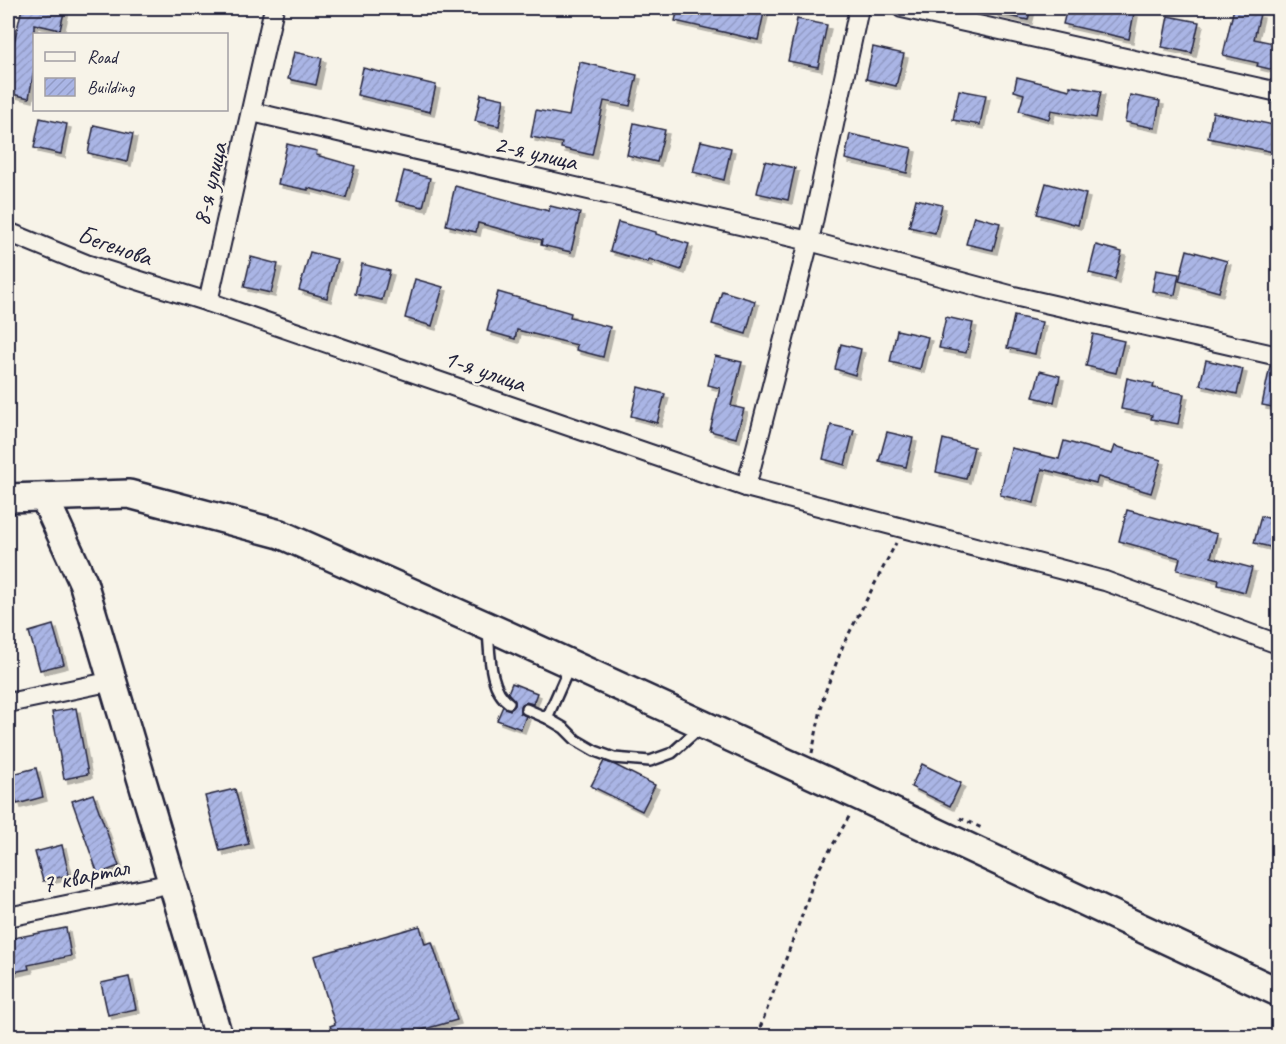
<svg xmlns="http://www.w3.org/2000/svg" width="1286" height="1044" viewBox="0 0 1286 1044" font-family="Caveat,sans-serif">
<defs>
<pattern id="building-hatch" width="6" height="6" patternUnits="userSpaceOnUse" patternTransform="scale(1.5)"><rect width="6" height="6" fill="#aab5e5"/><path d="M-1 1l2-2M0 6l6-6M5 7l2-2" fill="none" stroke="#929bc5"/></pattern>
<filter id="shadow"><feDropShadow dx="4" dy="4" stdDeviation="0" flood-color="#0004"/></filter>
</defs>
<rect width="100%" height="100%" fill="#f7f3e8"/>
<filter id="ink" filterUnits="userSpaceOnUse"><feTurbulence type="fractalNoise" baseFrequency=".0167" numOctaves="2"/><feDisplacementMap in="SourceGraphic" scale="12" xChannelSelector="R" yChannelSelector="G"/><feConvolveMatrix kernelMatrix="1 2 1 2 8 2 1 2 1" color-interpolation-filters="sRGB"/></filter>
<g filter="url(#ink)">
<g fill="url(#building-hatch)" stroke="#22223b" stroke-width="1.5" filter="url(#shadow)">
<path d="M 22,8 L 65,8 L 60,30 L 34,24 L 34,70 L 29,98 L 8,93 L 8,68 Z"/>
<path d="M 678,8 L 765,8 L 758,40 L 675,21 Z"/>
<path d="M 994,8 L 1031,8 L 1028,20 L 994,13 Z"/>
<path d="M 1067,8 L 1109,8 L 1134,13 L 1129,39 L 1063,24 Z"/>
<path d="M 1234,8 L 1260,14 L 1254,39 L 1278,44 L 1278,71 L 1257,66 L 1258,63 L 1223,55 Z"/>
<path d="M 1168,16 L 1199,22 L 1192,53 L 1162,47 Z"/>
<path d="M 797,19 L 827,25 L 818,67 L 788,61 Z"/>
<path d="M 873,47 L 904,54 L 896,86 L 866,79 Z"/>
<path d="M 294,52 L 322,58 L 316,85 L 288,79 Z"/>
<path d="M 580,62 L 637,75 L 630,106 L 604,101 L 592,155 L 561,148 L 562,143 L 531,137 L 536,110 L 569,116 Z"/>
<path d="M 363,68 L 436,85 L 430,112 L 357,95 Z"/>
<path d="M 1017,77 L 1070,90 L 1070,86 L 1101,91 L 1096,118 L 1051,110 L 1049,119 L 1019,111 L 1024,94 L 1014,91 Z"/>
<path d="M 959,90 L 986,95 L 980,125 L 953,120 Z"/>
<path d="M 481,94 L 504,99 L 499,126 L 475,121 Z"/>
<path d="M 1130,95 L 1160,101 L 1155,128 L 1125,122 Z"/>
<path d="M 1213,112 L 1278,126 L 1278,153 L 1208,138 Z"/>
<path d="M 40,118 L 67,124 L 61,154 L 34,148 Z"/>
<path d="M 634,123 L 665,130 L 657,162 L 627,155 Z"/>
<path d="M 94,125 L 133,134 L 127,162 L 88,153 Z"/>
<path d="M 850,134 L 912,148 L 907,173 L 845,159 Z"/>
<path d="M 701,141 L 731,148 L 724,180 L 693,172 Z"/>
<path d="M 287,144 L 317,151 L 316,155 L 355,166 L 346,198 L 308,188 L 308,190 L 278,184 Z"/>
<path d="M 765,161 L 795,168 L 788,200 L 757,193 Z"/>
<path d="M 404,171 L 430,178 L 423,207 L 396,201 Z"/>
<path d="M 1046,183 L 1086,194 L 1078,225 L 1037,214 Z"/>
<path d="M 455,186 L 549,211 L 550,206 L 580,213 L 571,252 L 541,245 L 542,240 L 478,223 L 476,232 L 446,225 Z"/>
<path d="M 916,199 L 942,205 L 935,233 L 909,227 Z"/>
<path d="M 974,216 L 1000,223 L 993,250 L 966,244 Z"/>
<path d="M 618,222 L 656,232 L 656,234 L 689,244 L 681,270 L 649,259 L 648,262 L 610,251 Z"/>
<path d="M 1096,245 L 1122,252 L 1115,279 L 1089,273 Z"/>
<path d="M 1187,250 L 1227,261 L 1219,292 L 1179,281 Z"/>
<path d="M 310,252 L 337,259 L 327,298 L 299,290 Z"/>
<path d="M 251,257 L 278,264 L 271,293 L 244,287 Z"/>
<path d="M 362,264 L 390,271 L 382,300 L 355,294 Z"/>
<path d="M 1156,270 L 1179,274 L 1175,295 L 1152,291 Z"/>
<path d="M 415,279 L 443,287 L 432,326 L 405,318 Z"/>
<path d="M 722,291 L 755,301 L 746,334 L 712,324 Z"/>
<path d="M 498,292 L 571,313 L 570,317 L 610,327 L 603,357 L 576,350 L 577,345 L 517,330 L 515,339 L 487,331 Z"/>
<path d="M 1014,316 L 1042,322 L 1035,354 L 1007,348 Z"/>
<path d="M 946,317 L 973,323 L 966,353 L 939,348 Z"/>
<path d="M 897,330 L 928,337 L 920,369 L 890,362 Z"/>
<path d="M 1093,334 L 1124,341 L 1116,373 L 1086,366 Z"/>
<path d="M 841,344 L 861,349 L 855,375 L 835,369 Z"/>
<path d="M 715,356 L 742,362 L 731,406 L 744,409 L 736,438 L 710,431 L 720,388 L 708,385 Z"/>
<path d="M 1206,360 L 1243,369 L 1237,394 L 1200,385 Z"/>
<path d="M 1270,366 L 1278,367 L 1278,408 L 1262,405 Z"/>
<path d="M 1040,371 L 1060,376 L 1054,402 L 1033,397 Z"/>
<path d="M 1127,378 L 1154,384 L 1153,388 L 1184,394 L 1178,424 L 1151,419 L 1152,415 L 1121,409 Z"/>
<path d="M 638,387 L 665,394 L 657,423 L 631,416 Z"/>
<path d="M 831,425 L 854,430 L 845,465 L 823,459 Z"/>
<path d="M 887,432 L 913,438 L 906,467 L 879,461 Z"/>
<path d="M 943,439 L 974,447 L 966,479 L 936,472 Z"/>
<path d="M 1064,441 L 1112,454 L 1115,446 L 1161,460 L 1151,493 L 1098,477 L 1096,483 L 1042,469 L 1034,503 L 1000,495 L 1011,448 L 1059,459 Z"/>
<path d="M 1127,510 L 1217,534 L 1211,557 L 1252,568 L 1245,592 L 1218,585 L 1219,580 L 1177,570 L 1180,558 L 1119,541 Z"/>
<path d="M 1261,516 L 1278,521 L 1278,549 L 1254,543 Z"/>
<path d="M 53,625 L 64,664 L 40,670 L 29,632 Z"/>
<path d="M 512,683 L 537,693 L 533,704 L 526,702 L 520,706 L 520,713 L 526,716 L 521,729 L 497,720 L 503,706 L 510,710 L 515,705 L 515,701 L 508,693 Z"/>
<path d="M 76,708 L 88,774 L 64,779 L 52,712 Z"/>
<path d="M 604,761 L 615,765 L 655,785 L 642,811 L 591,786 Z"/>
<path d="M 922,764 L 961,783 L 950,806 L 911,787 Z"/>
<path d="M 36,768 L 43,797 L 17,804 L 9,775 Z"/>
<path d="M 235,789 L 249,844 L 220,851 L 205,796 Z"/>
<path d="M 93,794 L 119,866 L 98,874 L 72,801 Z"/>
<path d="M 62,845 L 69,875 L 43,881 L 35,852 Z"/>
<path d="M 420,926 L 425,944 L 432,942 L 457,1020 L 400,1036 L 334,1036 L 330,1026 L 335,1024 L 314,956 Z"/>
<path d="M 66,928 L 71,956 L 28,965 L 29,969 L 8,973 L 8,939 Z"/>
<path d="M 129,977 L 136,1009 L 108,1015 L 101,983 Z"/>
</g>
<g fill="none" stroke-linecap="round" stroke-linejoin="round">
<defs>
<g id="lane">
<path d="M 488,631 C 490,654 489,689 509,703"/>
<path d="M 526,709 L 547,718 L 564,728 L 576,740 L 595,751 L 614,758 L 650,761 L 672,753 L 700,728"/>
<path d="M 547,718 L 570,666"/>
</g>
<g id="street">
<path d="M 902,8 L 1278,92"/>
<path d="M 252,112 L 809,241 L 1014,296 L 1278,356"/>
<path d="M 8,232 L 86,264 L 208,302 L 746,487 L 1105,581 L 1278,644"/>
<path d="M 208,302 L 274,8"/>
<path d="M 746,487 L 809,241 L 859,8"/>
<path d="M 8,703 L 113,681"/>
<path d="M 8,917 L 173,883"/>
</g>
<g id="secondary">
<path d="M 44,497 L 83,582 L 218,1036"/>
<path d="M 8,498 L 129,494 L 280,534 L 487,626 L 859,796 L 1278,992"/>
</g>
</defs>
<use href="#lane" stroke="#22223b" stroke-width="14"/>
<use href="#street" stroke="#22223b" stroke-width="22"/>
<use href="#secondary" stroke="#22223b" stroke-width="32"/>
<g stroke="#22223b" stroke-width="3" stroke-dasharray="4.5 4.5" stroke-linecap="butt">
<path d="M 812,753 L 824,695 L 844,643 L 896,543"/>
<path d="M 960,818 L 984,829"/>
<path d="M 757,1036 L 803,913 L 815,876 L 850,815"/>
</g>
<use href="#lane" stroke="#f7f3e8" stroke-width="9"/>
<use href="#street" stroke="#f7f3e8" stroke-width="18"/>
<use href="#secondary" stroke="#f7f3e8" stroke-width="27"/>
</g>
</g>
<g text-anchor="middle" stroke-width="5" stroke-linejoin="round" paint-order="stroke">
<g font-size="26" fill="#22223b" stroke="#f7f3e8">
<text transform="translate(536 152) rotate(13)" y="9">2-я улица</text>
<text transform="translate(209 184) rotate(-77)" y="9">8-я улица</text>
<text transform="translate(115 245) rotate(19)" y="9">Бегенова</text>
<text transform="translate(485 370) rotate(19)" y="9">1-я улица</text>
<text transform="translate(85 875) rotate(-12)" y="9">7 квартал</text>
</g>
</g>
<rect width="1286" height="1044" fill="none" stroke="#f7f3e8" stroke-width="30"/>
<rect x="15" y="15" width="1256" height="1014" fill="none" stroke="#22223b" stroke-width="2" filter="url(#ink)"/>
<rect x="33" y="33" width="195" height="78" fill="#f7f3e8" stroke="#a29fa3" stroke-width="1.5"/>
<rect x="45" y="52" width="30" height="9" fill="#f7f3e8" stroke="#a29fa3" stroke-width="1.5"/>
<text x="87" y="63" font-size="18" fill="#22223b">Road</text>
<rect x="45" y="78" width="30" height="18" fill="url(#building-hatch)" stroke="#a29fa3" stroke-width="1.5"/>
<text x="87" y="93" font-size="18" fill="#22223b">Building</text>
</svg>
